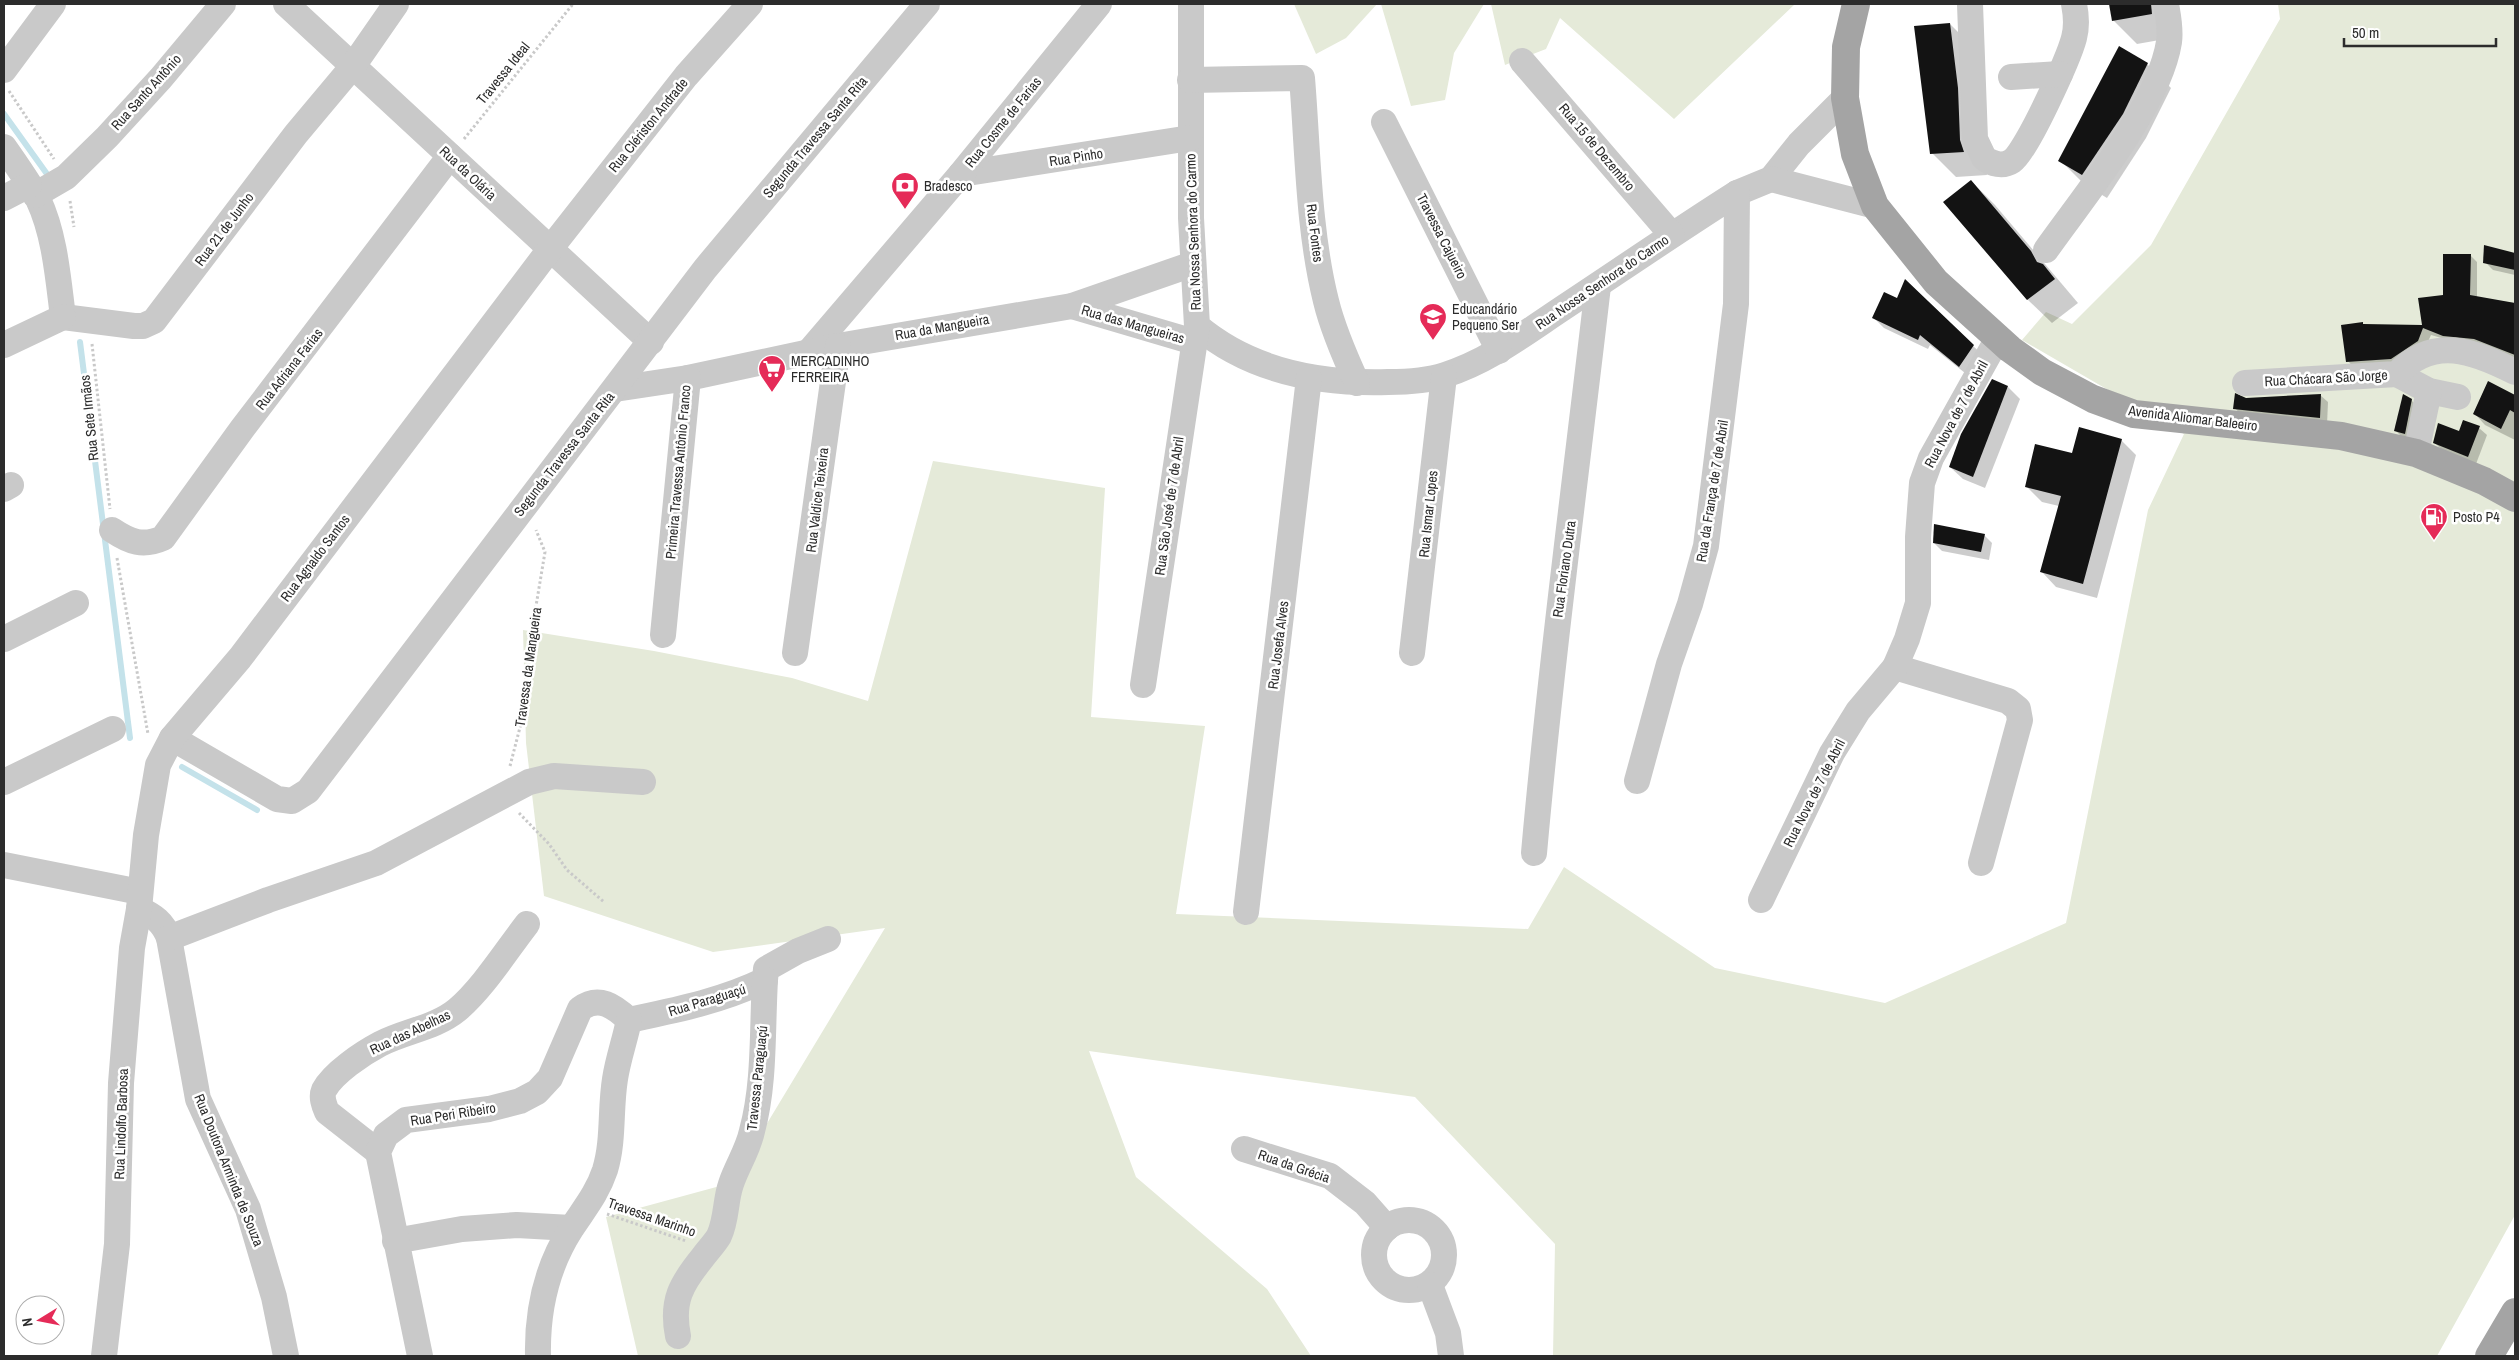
<svg xmlns="http://www.w3.org/2000/svg" width="2519" height="1360" viewBox="0 0 2519 1360" font-family="'Archivo Narrow',sans-serif">
<rect width="100%" height="100%" fill="#fff"/>
<g fill="#e5ead9">
<path d="M 1294,4 L 1377,4 L 1346,38 L 1316,54 Z"/>
<path d="M 1381,4 L 1484,4 L 1454,53 L 1445,100 L 1411,106 Z"/>
<path d="M 1491,4 L 1795,4 L 1674,119 L 1560,18 L 1546,49 L 1505,65 Z"/>
<path d="M 2278,4 L 2515,4 L 2515,1215 L 2437,1356 L 1553,1356 L 1555,1244 L 1415,1097 L 1089,1051 L 1136,1177 L 1267,1289 L 1311,1356 L 638,1356 L 606,1217 L 731,1183 L 885,928 L 713,952 L 544,896 L 526,743 L 523,630 L 654,651 L 792,678 L 868,701 L 933,461 L 1105,488 L 1091,717 L 1205,726 L 1176,914 L 1528,929 L 1564,867 L 1715,968 L 1885,1003 L 2066,923 L 2148,510 L 2184,434 L 2022,340 L 2046,312 L 2072,324 L 2151,245 L 2280,19 Z"/>
</g>
<g fill="#0003">
<path d="M 2110,4 L 2164,4 L 2171,38 L 2137,44 L 2113,20 Z"/>
<path d="M 1950,24 L 1974,48 L 1984,165 L 1987,175 L 1956,177 L 1932,153 Z"/>
<path d="M 2147,64 L 2171,88 L 2146,138 L 2107,198 L 2084,184 L 2060,160 Z"/>
<path d="M 1971,181 L 1995,205 L 2078,303 L 2052,323 L 2028,300 L 1944,202 Z"/>
<path d="M 2514,254 L 2515,275 L 2493,270 L 2485,262 Z"/>
<path d="M 2470,255 L 2477,262 L 2477,298 L 2515,303 L 2515,359 L 2431,335 L 2425,348 L 2399,366 L 2355,369 L 2348,361 L 2362,323 L 2364,325 L 2423,327 Z"/>
<path d="M 1874,318 L 1973,346 L 1984,356 L 1970,377 L 1930,345 L 1928,349 L 1884,328 Z"/>
<path d="M 2488,383 L 2515,397 L 2515,440 L 2485,425 L 2475,414 Z"/>
<path d="M 2008,387 L 2020,399 L 1985,488 L 1963,479 L 1950,467 Z"/>
<path d="M 2320,395 L 2328,402 L 2327,425 L 2242,416 L 2235,408 L 2246,399 Z"/>
<path d="M 2411,400 L 2419,408 L 2412,441 L 2403,438 L 2395,430 Z"/>
<path d="M 2479,428 L 2487,435 L 2476,464 L 2443,451 L 2435,443 L 2459,432 Z"/>
<path d="M 2121,440 L 2136,455 L 2097,598 L 2056,587 L 2042,572 L 2059,506 L 2042,502 L 2027,487 Z"/>
<path d="M 1984,535 L 1992,543 L 1989,560 L 1942,551 L 1934,543 Z"/>
</g>
<g fill="none" stroke-linecap="round" stroke-linejoin="round">
<g stroke="#c4e2ea" stroke-width="6">
<path d="M 4,114 L 47,174"/>
<path d="M 80,342 L 130,738"/>
<path d="M 182,767 L 257,810"/>
</g>
</g>
<g fill="#131313">
<path d="M 2109,4 L 2151,4 L 2152,14 L 2112,21 Z"/>
<path d="M 1950,23 L 1958,88 L 1960,140 L 1964,152 L 1930,154 L 1914,26 Z"/>
<path d="M 2119,46 L 2148,63 L 2123,114 L 2082,175 L 2058,161 Z"/>
<path d="M 1971,180 L 2031,251 L 2037,262 L 2043,264 L 2055,279 L 2027,300 L 1943,202 Z"/>
<path d="M 2484,245 L 2515,253 L 2515,270 L 2483,263 Z"/>
<path d="M 2443,254 L 2471,254 L 2470,295 L 2515,303 L 2515,355 L 2474,339 L 2443,336 L 2423,328 L 2418,341 L 2391,359 L 2346,362 L 2341,325 L 2363,322 L 2363,324 L 2422,325 L 2418,298 L 2443,295 Z"/>
<path d="M 1905,279 L 1974,345 L 1959,367 L 1920,335 L 1918,340 L 1872,318 L 1884,292 L 1897,298 Z"/>
<path d="M 1992,379 L 2008,386 L 1973,477 L 1949,467 L 1961,434 Z"/>
<path d="M 2488,381 L 2515,395 L 2515,413 L 2510,410 L 2501,429 L 2473,414 Z"/>
<path d="M 2235,393 L 2246,398 L 2321,394 L 2320,418 L 2233,409 Z"/>
<path d="M 2403,394 L 2412,399 L 2405,434 L 2394,431 Z"/>
<path d="M 2463,420 L 2480,426 L 2468,457 L 2433,443 L 2438,423 L 2459,431 Z"/>
<path d="M 2079,427 L 2122,439 L 2083,584 L 2040,572 L 2061,496 L 2025,487 L 2035,444 L 2072,453 Z"/>
<path d="M 1934,524 L 1985,534 L 1981,552 L 1933,543 Z"/>
</g>
<g fill="none" stroke-linecap="round" stroke-linejoin="round">
<g stroke="#c9c9c9" stroke-width="3" stroke-dasharray="2.5 2.5" stroke-linecap="butt">
<path d="M 9,91 L 54,159"/>
<path d="M 464,139 L 573,4"/>
<path d="M 70,201 L 74,227"/>
<path d="M 92,344 L 110,509"/>
<path d="M 117,558 L 148,734"/>
<path d="M 510,766 L 525,708 L 533,624 L 545,552 L 536,530"/>
<path d="M 519,813 L 549,844 L 567,870 L 604,902"/>
<path d="M 607,1214 L 686,1241"/>
</g>
<g stroke="#c9c9c9" stroke-width="26">
<path d="M 286,4 L 651,342"/>
<path d="M 1191,4 L 1191,218 L 1197,326 C 1250,371 1320,384 1388,382 C 1406,382 1427,381 1445,375 C 1487,362 1524,334 1560,310 C 1619,271 1677,231 1737,193 L 1771,179 L 1799,144 L 1845,98"/>
<path d="M 1970,4 L 1975,139 L 1984,158 C 1992,164 2003,167 2012,161 C 2027,151 2069,57 2074,38 C 2077,27 2076,14 2074,4"/>
<path d="M 1522,61 L 1672,235"/>
<path d="M 4,70 L 53,4"/>
<path d="M 2011,77 L 2060,74"/>
<path d="M 1190,80 L 1302,78 C 1308,151 1308,229 1326,301 C 1333,330 1345,357 1357,383"/>
<path d="M 1384,122 L 1499,351"/>
<path d="M 4,147 C 16,164 28,181 38,199 C 55,235 58,278 63,317"/>
<path d="M 961,174 L 1190,138"/>
<path d="M 1771,179 L 1875,206"/>
<path d="M 35,195 L 66,177 L 107,137 L 161,78 L 223,4"/>
<path d="M 4,198 L 29,185"/>
<path d="M 2046,250 C 2084,196 2159,106 2169,42 C 2171,29 2168,16 2166,4"/>
<path d="M 1072,306 L 1194,342"/>
<path d="M 63,317 L 134,326 L 143,326 L 154,321 L 296,134 L 353,66 L 396,4"/>
<path d="M 4,345 L 63,317"/>
<path d="M 808,353 L 961,174 L 1099,4"/>
<path d="M 2397,374 L 2429,391 L 2458,397"/>
<path d="M 688,378 L 838,346 L 1072,306 L 1193,264"/>
<path d="M 2245,383 L 2397,374 C 2433,335 2474,351 2515,372"/>
<path d="M 615,389 L 688,378 L 663,635"/>
<path d="M 2416,453 L 2429,391"/>
<path d="M 4,489 L 11,485"/>
<path d="M 112,530 C 130,542 143,547 163,538 L 242,429 L 450,156"/>
<path d="M 4,639 L 76,603"/>
<path d="M 795,653 L 838,346"/>
<path d="M 1412,653 L 1444,376"/>
<path d="M 1895,667 L 2008,701 L 2018,709 L 2020,720 L 1981,863"/>
<path d="M 1143,685 L 1197,326"/>
<path d="M 172,738 L 277,799 L 292,801 L 308,791 L 705,269 L 927,4"/>
<path d="M 1637,781 L 1669,664 L 1690,604 L 1706,546 L 1736,304 L 1737,193"/>
<path d="M 4,782 L 113,729"/>
<path d="M 1534,853 C 1551,663 1576,475 1598,286"/>
<path d="M 4,865 L 140,892"/>
<path d="M 1761,900 L 1832,753 L 1858,711 L 1895,667 L 1907,639 L 1918,603 L 1918,537 L 1922,483 L 1931,458 L 1998,338"/>
<path d="M 139,909 C 154,916 163,922 169,938 L 198,1099 L 248,1209 L 274,1297 L 286,1356"/>
<path d="M 1246,912 L 1309,378"/>
<path d="M 169,938 L 268,900 L 376,863 L 529,782 L 554,776 L 643,782"/>
<path d="M 629,1020 C 676,1010 722,1001 765,980 L 766,969 L 798,951 L 828,939"/>
<path d="M 1244,1149 L 1330,1176 L 1365,1203 L 1387,1228"/>
<path d="M 378,1152 L 327,1112 C 324,1105 321,1097 324,1090 C 333,1073 363,1053 380,1044 C 405,1031 435,1028 457,1010 C 483,988 506,951 527,924"/>
<circle cx="1409" cy="1255" r="35"/>
<path d="M 395,1241 L 462,1229 L 517,1225 L 571,1228"/>
<path d="M 1430,1285 L 1448,1333 L 1451,1356"/>
<path d="M 678,1336 C 671,1301 681,1284 703,1257 C 708,1250 715,1243 719,1236 C 727,1219 725,1201 731,1184 C 737,1166 748,1150 752,1131 C 765,1083 762,1030 765,980"/>
<path d="M 104,1356 L 117,1244 L 121,1083 L 132,948 L 139,909 L 146,835 L 158,765 L 172,738 L 240,658 L 550,249 L 686,76 L 750,4"/>
<path d="M 420,1356 L 378,1152 L 386,1135 L 406,1120 L 489,1109 L 520,1101 L 537,1092 L 550,1078 L 580,1009 C 599,995 614,1006 629,1020"/>
<path d="M 538,1356 C 537,1310 546,1268 571,1229 C 584,1209 597,1194 605,1170 C 614,1140 610,1110 615,1079 C 618,1059 625,1040 629,1020"/>
</g>
<g stroke="#a4a4a4" stroke-width="28">
<path d="M 1856,4 L 1846,47 L 1845,98 L 1855,154 L 1875,206 L 1936,282 L 2010,349 L 2042,372 L 2093,399 L 2134,414 L 2341,436 L 2416,453 L 2484,481 L 2515,498"/>
<path d="M 2489,1356 L 2515,1312"/>
</g>
</g>
<defs>
<symbol id="bank-pin" viewBox="-11 -11 22 30"><path d="M0 17L-7.5 6A9.5 9.5 0 1 1 7.5 6Z" fill="#e52b58" stroke="#fff"/><path d="M-6-4H6V4H-6ZM0-2.3a2.3 2.3 0 1 0 0 4.6a2.3 2.3 0 1 0 0-4.6Z" fill="#fff"/></symbol>
<symbol id="school-pin" viewBox="-11 -11 22 30"><path d="M0 17L-7.5 6A9.5 9.5 0 1 1 7.5 6Z" fill="#e52b58" stroke="#fff"/><path d="M0-5L7-2L0 1L-7-2ZM-4 1L0 2.5L4 1V4Q0 6-4 4Z" fill="#fff"/></symbol>
<symbol id="supermarket-pin" viewBox="-11 -11 22 30"><path d="M0 17L-7.5 6A9.5 9.5 0 1 1 7.5 6Z" fill="#e52b58" stroke="#fff"/><path d="M-6-5.5h2.5l.6 2H6L4.5 2H-2.5L-4.4-4H-6ZM-1.5 3.2a1.3 1.3 0 1 0 .1 0ZM3 3.2a1.3 1.3 0 1 0 .1 0Z" fill="#fff"/></symbol>
<symbol id="fuel-pin" viewBox="-11 -11 22 30"><path d="M0 17L-7.5 6A9.5 9.5 0 1 1 7.5 6Z" fill="#e52b58" stroke="#fff"/><path d="M-5.5-6h7V0h2V4h1.3V-2.5L3-4.5l.8-.8L6-3V5H2.5V1h-1V6h-7ZM-4.2-4.7v3.2H.2V-4.7Z" fill="#fff"/></symbol>
</defs>
<g fill-rule="evenodd">
<use href="#bank-pin" x="889" y="170" width="32" height="43"/>
<use href="#school-pin" x="1417" y="301" width="32" height="43"/>
<use href="#supermarket-pin" x="756" y="353" width="32" height="43"/>
<use href="#fuel-pin" x="2418" y="501" width="32" height="43"/>
</g>
<g text-anchor="middle" stroke-width="5" stroke-linejoin="round" paint-order="stroke">
<g font-size="14" fill="#2c2c2c" stroke="#fff">
<text transform="translate(503 73) rotate(-51)" y="5">Travessa Ideal</text>
<text transform="translate(146 92) rotate(-48)" y="5">Rua Santo Antônio</text>
<text transform="translate(1003 122) rotate(-51)" y="5">Rua Cosme de Farias</text>
<text transform="translate(648 125) rotate(-51)" y="5">Rua Clériston Andrade</text>
<text transform="translate(815 137) rotate(-50)" y="5">Segunda Travessa Santa Rita</text>
<text transform="translate(1597 147) rotate(50)" y="5">Rua 15 de Dezembro</text>
<text transform="translate(1076 157) rotate(-9)" y="5">Rua Pinho</text>
<text transform="translate(468 173) rotate(43)" y="5">Rua da Olária</text>
<text transform="translate(224 229) rotate(-53)" y="5">Rua 21 de Junho</text>
<text transform="translate(1193 232) rotate(-92)" y="5">Rua Nossa Senhora do Carmo</text>
<text transform="translate(1315 233) rotate(83)" y="5">Rua Fontes</text>
<text transform="translate(1442 236) rotate(63)" y="5">Travessa Cajueiro</text>
<text transform="translate(1602 282) rotate(-34)" y="5">Rua Nossa Senhora do Carmo</text>
<text transform="translate(1133 324) rotate(16)" y="5">Rua das Mangueiras</text>
<text transform="translate(942 327) rotate(-10)" y="5">Rua da Mangueira</text>
<text transform="translate(289 369) rotate(-52)" y="5">Rua Adriana Farias</text>
<text transform="translate(2326 378) rotate(-3)" y="5">Rua Chácara São Jorge</text>
<text transform="translate(1956 414) rotate(-62)" y="5">Rua Nova de 7 de Abril</text>
<text transform="translate(89 418) rotate(-96)" y="5">Rua Sete Irmãos</text>
<text transform="translate(2193 418) rotate(7)" y="5">Avenida Aliomar Baleeiro</text>
<text transform="translate(564 454) rotate(-52)" y="5">Segunda Travessa Santa Rita</text>
<text transform="translate(678 472) rotate(-85)" y="5">Primeira Travessa Antônio Franco</text>
<text transform="translate(1712 491) rotate(-81)" y="5">Rua da França de 7 de Abril</text>
<text transform="translate(817 500) rotate(-83)" y="5">Rua Valdice Teixeira</text>
<text transform="translate(1169 506) rotate(-82)" y="5">Rua São José de 7 de Abril</text>
<text transform="translate(1428 514) rotate(-84)" y="5">Rua Ismar Lopes</text>
<text transform="translate(315 558) rotate(-53)" y="5">Rua Agnaldo Santos</text>
<text transform="translate(1564 569) rotate(-82)" y="5">Rua Floriano Dutra</text>
<text transform="translate(1278 645) rotate(-83)" y="5">Rua Josefa Alves</text>
<text transform="translate(528 667) rotate(-82)" y="5">Travessa da Mangueira</text>
<text transform="translate(1814 793) rotate(-63)" y="5">Rua Nova de 7 de Abril</text>
<text transform="translate(707 1000) rotate(-17)" y="5">Rua Paraguaçú</text>
<text transform="translate(410 1032) rotate(-25)" y="5">Rua das Abelhas</text>
<text transform="translate(757 1078) rotate(-84)" y="5">Travessa Paraguaçú</text>
<text transform="translate(453 1114) rotate(-9)" y="5">Rua Peri Ribeiro</text>
<text transform="translate(121 1124) rotate(-88)" y="5">Rua Lindolfo Barbosa</text>
<text transform="translate(1294 1166) rotate(19)" y="5">Rua da Grécia</text>
<text transform="translate(229 1170) rotate(68)" y="5">Rua Doutora Arminda de Souza</text>
<text transform="translate(652 1217) rotate(19)" y="5">Travessa Marinho</text>
</g>
<g font-size="14" fill="#2c2c2c" stroke="#fff" text-anchor="start">
<text x="924" y="191">Bradesco</text>
<text x="1452" y="314">Educandário<tspan x="1452" dy="16">Pequeno Ser</tspan></text>
<text x="791" y="366">MERCADINHO<tspan x="791" dy="16">FERREIRA</tspan></text>
<text x="2453" y="522">Posto P4</text>
</g>
</g>
<rect width="2519" height="1360" fill="none" stroke="#2c2c2c" stroke-width="10"/>
<g transform="translate(40 1320) rotate(260)"><circle r="24" fill="#ffffff" stroke="#ababab"/>
<path d="M0-4L9 19L0 12L-9 19Z" fill="#e52b58"/>
<text y="-8" font-size="14" font-weight="bold" text-anchor="middle" fill="#2c2c2c">N</text>
</g>
<path d="M2344 38v8h152v-8" fill="none" stroke="#2c2c2c" stroke-width="2.5"/>
<text x="2352" y="38" font-size="15" fill="#2c2c2c" stroke="#ffffff" stroke-width="4" paint-order="stroke">50 m</text>
</svg>
